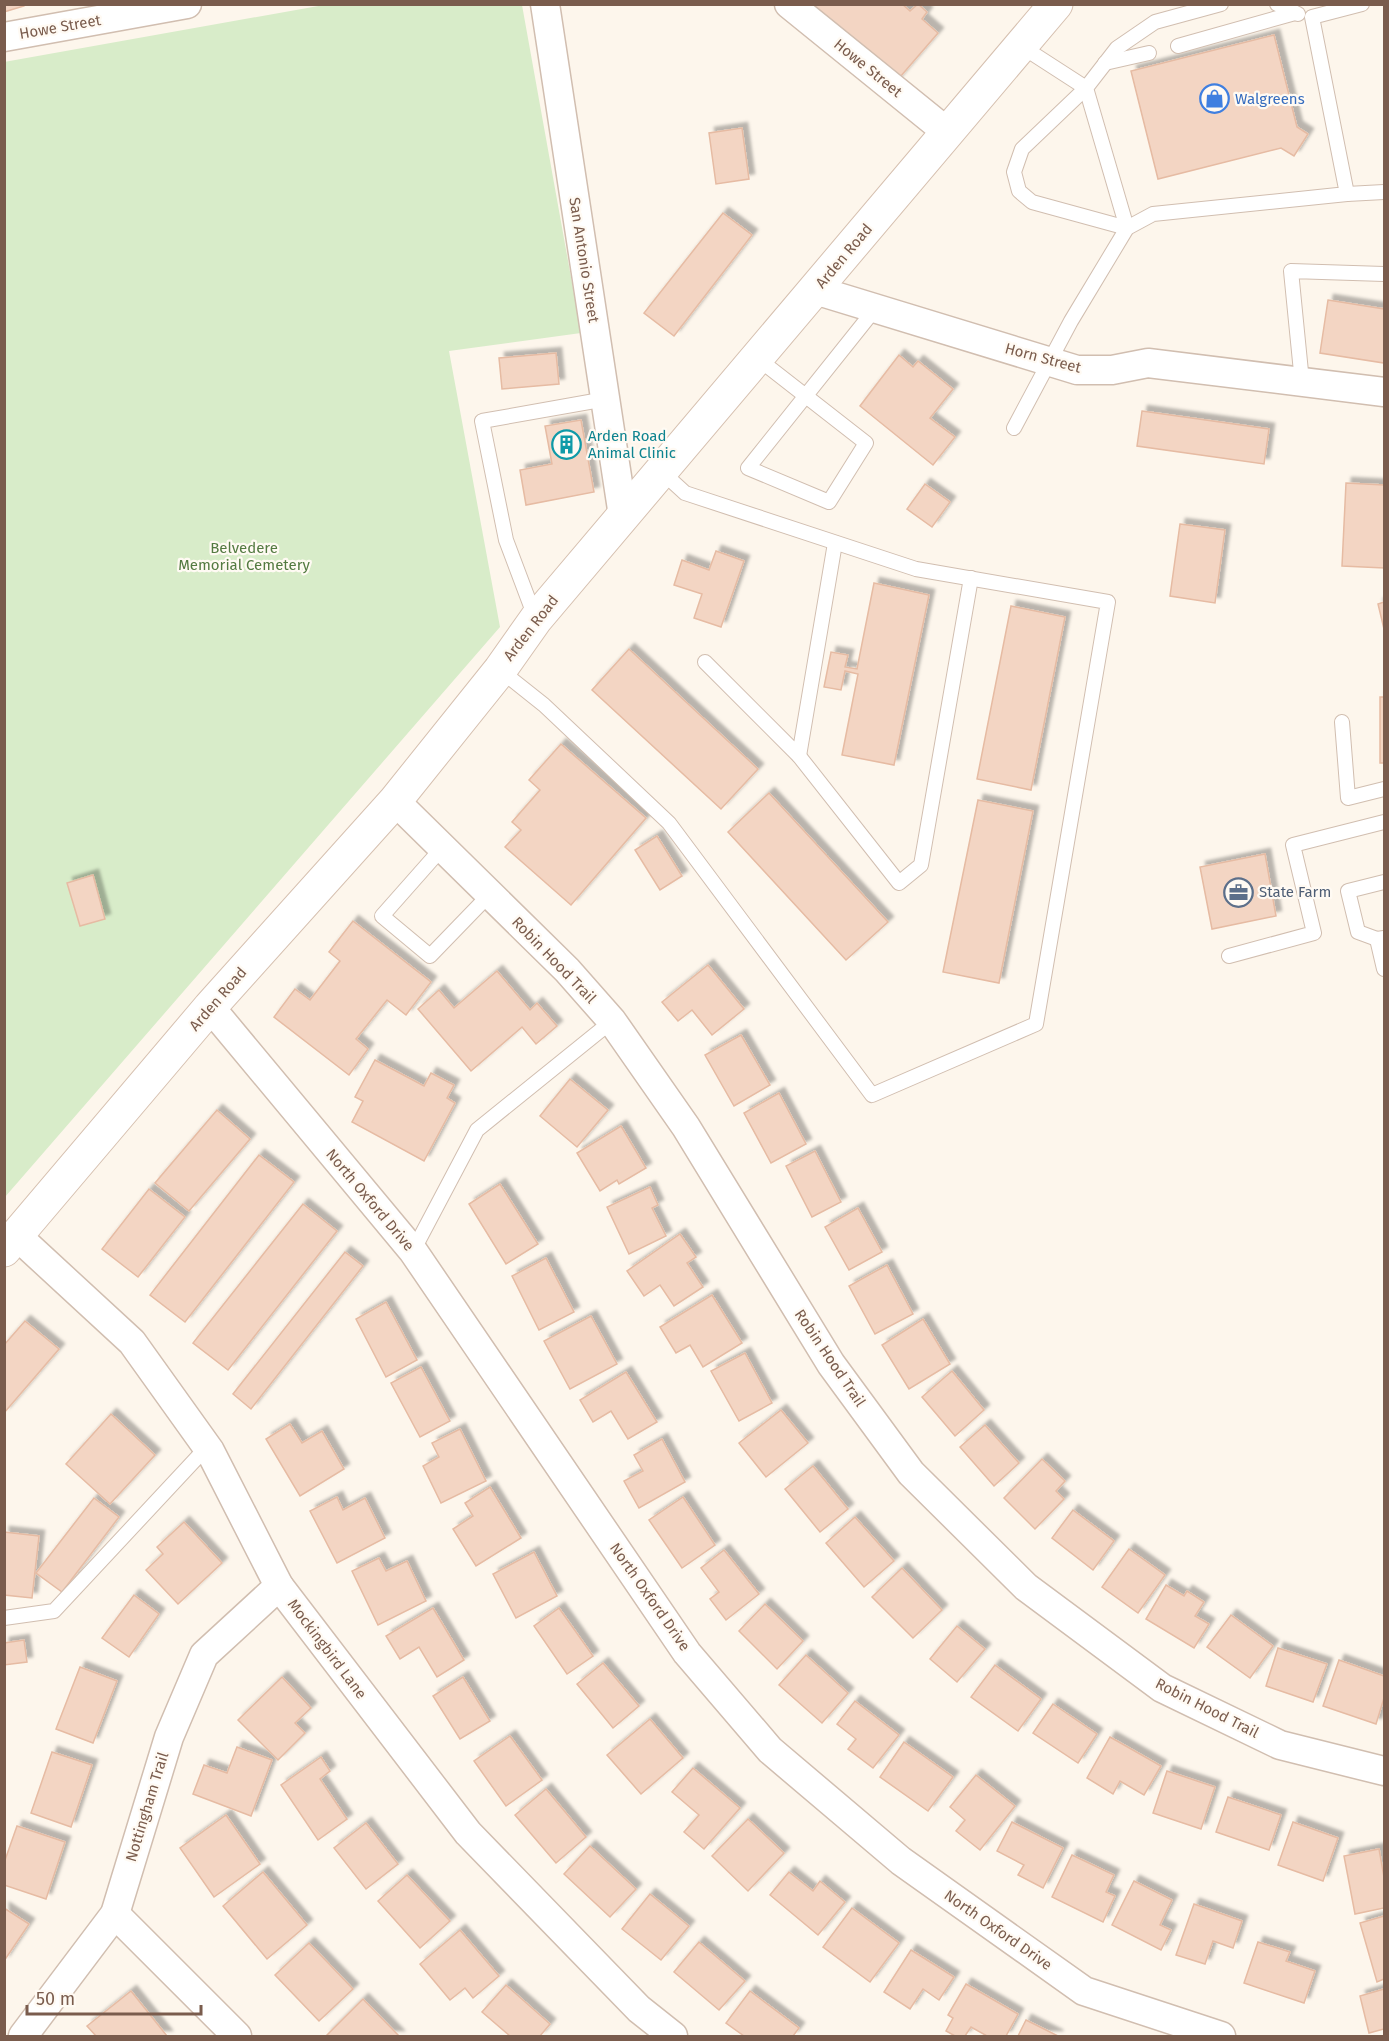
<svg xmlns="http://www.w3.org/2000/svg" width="1389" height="2041" viewBox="0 0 1389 2041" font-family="'Fira Sans',sans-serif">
<defs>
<filter id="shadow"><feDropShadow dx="5.5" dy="-5.5" stdDeviation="1.5" flood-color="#0004"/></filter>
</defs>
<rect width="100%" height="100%" fill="#fdf6ec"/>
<path fill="#d8ecc9" d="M 324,5 L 522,5 L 581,333 L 449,351 L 500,627 L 5,1197 L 4,62 Z"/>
<g fill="#f3d5c3" stroke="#e6bba3" stroke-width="1.5" filter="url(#shadow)">
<path d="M 4,4 L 24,4 L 24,6 L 4,12 Z"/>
<path d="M 803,4 L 902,4 L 910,11 L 918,4 L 927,12 L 922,19 L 938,33 L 894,84 Z"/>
<path d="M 1274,35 L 1297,127 L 1308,134 L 1294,156 L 1281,148 L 1158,179 L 1131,71 Z"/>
<path d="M 742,128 L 749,179 L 716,184 L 709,133 Z"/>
<path d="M 723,213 L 752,235 L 674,336 L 644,313 Z"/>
<path d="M 1328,300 L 1384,309 L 1384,363 L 1320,353 Z"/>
<path d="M 556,353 L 559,384 L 502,389 L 499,358 Z"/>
<path d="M 899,355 L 913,367 L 918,361 L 953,389 L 930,418 L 955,437 L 933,465 L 860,406 Z"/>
<path d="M 1142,411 L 1269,429 L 1264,464 L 1137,446 Z"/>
<path d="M 581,420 L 594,492 L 526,505 L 520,470 L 552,464 L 545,426 Z"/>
<path d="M 1346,483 L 1384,485 L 1384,568 L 1342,566 Z"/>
<path d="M 925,484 L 950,502 L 932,527 L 907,509 Z"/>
<path d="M 1180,524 L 1225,530 L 1215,603 L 1170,596 Z"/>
<path d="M 716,551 L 744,561 L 721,627 L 694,618 L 702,594 L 674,585 L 682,560 L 709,570 Z"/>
<path d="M 874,583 L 929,595 L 894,765 L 842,755 L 858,674 L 845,671 L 841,690 L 824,687 L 831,652 L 848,655 L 845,667 L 857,669 Z"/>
<path d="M 1384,602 L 1384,629 L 1378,604 Z"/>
<path d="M 1011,606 L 1065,617 L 1031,790 L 977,779 Z"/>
<path d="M 629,649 L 758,769 L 721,809 L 592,690 Z"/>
<rect x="1380" y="697" width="4" height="66"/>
<path d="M 561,744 L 646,818 L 571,905 L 505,847 L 521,830 L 512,822 L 540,790 L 529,780 Z"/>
<path d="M 769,793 L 888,922 L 846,960 L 728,832 Z"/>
<path d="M 978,800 L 1033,811 L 999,983 L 943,972 Z"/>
<path d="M 657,836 L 682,876 L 660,890 L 635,850 Z"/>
<path d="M 1265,854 L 1276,916 L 1212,929 L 1200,867 Z"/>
<path d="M 93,875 L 105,919 L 80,926 L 67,883 Z"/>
<path d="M 353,921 L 431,982 L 406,1015 L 387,1000 L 356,1039 L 368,1049 L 349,1075 L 274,1017 L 295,989 L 310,1000 L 340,961 L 329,952 Z"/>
<path d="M 708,965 L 744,1009 L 712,1035 L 692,1010 L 678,1021 L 662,1002 Z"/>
<path d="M 497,971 L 530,1010 L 537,1003 L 557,1026 L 536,1044 L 522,1027 L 471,1071 L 418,1009 L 439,990 L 454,1008 Z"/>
<path d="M 741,1035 L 770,1085 L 734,1106 L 705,1055 Z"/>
<path d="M 375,1060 L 424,1086 L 431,1073 L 454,1085 L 447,1098 L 455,1103 L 424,1161 L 352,1122 L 363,1101 L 355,1097 Z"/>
<path d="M 570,1079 L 608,1110 L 577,1147 L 540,1116 Z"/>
<path d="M 779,1093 L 806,1144 L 771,1163 L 744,1113 Z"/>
<path d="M 217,1110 L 250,1139 L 189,1211 L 155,1183 Z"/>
<path d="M 621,1126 L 646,1168 L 619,1184 L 617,1180 L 600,1191 L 577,1153 Z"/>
<path d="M 815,1151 L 841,1202 L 812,1217 L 786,1166 Z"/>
<path d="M 259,1155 L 294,1182 L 185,1322 L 150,1295 Z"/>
<path d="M 500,1184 L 538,1244 L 506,1264 L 469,1204 Z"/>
<path d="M 650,1187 L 658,1205 L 652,1208 L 666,1236 L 629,1254 L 607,1207 Z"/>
<path d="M 149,1189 L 185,1217 L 138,1277 L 102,1249 Z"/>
<path d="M 303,1204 L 337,1231 L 228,1370 L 193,1343 Z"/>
<path d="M 858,1208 L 882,1252 L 849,1270 L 825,1227 Z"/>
<path d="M 680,1234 L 696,1257 L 687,1263 L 703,1287 L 674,1306 L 660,1285 L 644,1296 L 627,1271 Z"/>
<path d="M 345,1252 L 363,1266 L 251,1409 L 233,1394 Z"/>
<path d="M 546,1258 L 574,1312 L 539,1330 L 512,1276 Z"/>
<path d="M 887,1265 L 913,1314 L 875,1334 L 849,1286 Z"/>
<path d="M 712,1295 L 742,1343 L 703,1367 L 690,1345 L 676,1353 L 660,1327 Z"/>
<path d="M 386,1302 L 417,1360 L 386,1377 L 356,1319 Z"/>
<path d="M 591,1316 L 617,1364 L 570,1389 L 544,1341 Z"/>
<path d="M 923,1319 L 950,1364 L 909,1389 L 882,1345 Z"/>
<path d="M 25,1321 L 59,1349 L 4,1413 L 4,1345 Z"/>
<path d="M 745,1353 L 772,1403 L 739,1421 L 711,1371 Z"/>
<path d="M 421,1367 L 450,1421 L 420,1437 L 391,1383 Z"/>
<path d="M 952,1371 L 984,1410 L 955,1436 L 922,1397 Z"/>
<path d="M 626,1372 L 657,1422 L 628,1439 L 611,1411 L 593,1422 L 580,1400 Z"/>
<path d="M 781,1410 L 808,1443 L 766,1477 L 739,1443 Z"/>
<path d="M 111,1414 L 155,1455 L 110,1504 L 66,1464 Z"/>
<path d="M 290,1424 L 302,1443 L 322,1431 L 344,1469 L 300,1496 L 266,1439 Z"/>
<path d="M 985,1425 L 1019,1463 L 994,1486 L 960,1447 Z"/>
<path d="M 460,1429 L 486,1481 L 441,1503 L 423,1466 L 439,1457 L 432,1443 Z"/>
<path d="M 662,1439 L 685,1482 L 639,1508 L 624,1481 L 643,1471 L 634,1455 Z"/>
<path d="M 1042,1459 L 1065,1481 L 1056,1491 L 1064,1499 L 1035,1529 L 1004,1498 Z"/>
<path d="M 813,1466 L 848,1509 L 820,1532 L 785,1489 Z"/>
<path d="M 490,1487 L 521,1538 L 476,1566 L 453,1529 L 473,1516 L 465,1503 Z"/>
<path d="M 337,1497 L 343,1510 L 365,1498 L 385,1538 L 337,1563 L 310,1511 Z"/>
<path d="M 683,1497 L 715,1545 L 682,1568 L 649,1520 Z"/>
<path d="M 94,1498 L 119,1517 L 62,1592 L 36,1573 Z"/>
<path d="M 1073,1510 L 1114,1541 L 1093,1570 L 1052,1538 Z"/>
<path d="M 855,1517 L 894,1561 L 864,1587 L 826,1543 Z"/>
<path d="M 184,1522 L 222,1563 L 178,1604 L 146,1570 L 163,1554 L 157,1547 Z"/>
<path d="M 4,1532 L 39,1536 L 32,1598 L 4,1595 Z"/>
<path d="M 1129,1549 L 1165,1575 L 1138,1613 L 1102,1587 Z"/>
<path d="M 724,1550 L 759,1594 L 726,1620 L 710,1599 L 719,1592 L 701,1568 Z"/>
<path d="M 534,1552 L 557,1596 L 516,1618 L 493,1574 Z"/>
<path d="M 379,1558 L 386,1571 L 407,1561 L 426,1601 L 378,1625 L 352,1571 Z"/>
<path d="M 902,1568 L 942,1610 L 913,1638 L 872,1597 Z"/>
<path d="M 1166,1585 L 1184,1596 L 1187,1591 L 1204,1602 L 1195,1616 L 1209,1624 L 1194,1648 L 1146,1619 Z"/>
<path d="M 134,1595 L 159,1614 L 129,1657 L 102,1638 Z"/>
<path d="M 765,1604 L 803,1641 L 777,1669 L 739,1631 Z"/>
<path d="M 433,1608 L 464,1660 L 437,1677 L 419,1647 L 400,1659 L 386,1636 Z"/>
<path d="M 559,1608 L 593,1656 L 567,1674 L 534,1626 Z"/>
<path d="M 1231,1615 L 1273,1646 L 1250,1678 L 1207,1647 Z"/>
<path d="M 957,1626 L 985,1649 L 957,1682 L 930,1659 Z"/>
<path d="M 24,1640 L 27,1662 L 4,1665 L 4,1643 Z"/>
<path d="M 1278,1648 L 1327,1664 L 1313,1702 L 1266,1686 Z"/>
<path d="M 806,1655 L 848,1693 L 822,1723 L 779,1685 Z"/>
<path d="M 1339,1660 L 1384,1676 L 1384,1698 L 1376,1724 L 1323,1706 Z"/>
<path d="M 603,1663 L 639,1706 L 613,1728 L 577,1684 Z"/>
<path d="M 995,1665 L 1041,1699 L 1018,1731 L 971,1697 Z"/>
<path d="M 80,1667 L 117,1681 L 93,1743 L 56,1729 Z"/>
<path d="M 282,1677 L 311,1708 L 295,1723 L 305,1733 L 278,1760 L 238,1720 Z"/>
<path d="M 463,1677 L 490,1721 L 460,1739 L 433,1696 Z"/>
<path d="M 855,1701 L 899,1735 L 873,1768 L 848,1749 L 856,1739 L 837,1724 Z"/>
<path d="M 1053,1704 L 1097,1734 L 1078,1763 L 1033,1733 Z"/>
<path d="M 650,1719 L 683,1758 L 641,1794 L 607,1755 Z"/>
<path d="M 510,1736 L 542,1780 L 506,1806 L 474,1761 Z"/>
<path d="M 1110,1737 L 1161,1766 L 1144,1795 L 1120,1781 L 1113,1794 L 1087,1778 Z"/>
<path d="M 904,1742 L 953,1777 L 928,1811 L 880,1777 Z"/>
<path d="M 237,1747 L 272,1760 L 251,1816 L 193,1794 L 204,1765 L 227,1773 Z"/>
<path d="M 52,1752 L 92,1765 L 71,1827 L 31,1813 Z"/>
<path d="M 321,1757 L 330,1771 L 320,1779 L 347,1819 L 318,1840 L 281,1785 Z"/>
<path d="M 693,1768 L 740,1808 L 704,1849 L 684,1832 L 699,1815 L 672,1792 Z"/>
<path d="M 1167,1771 L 1215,1787 L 1201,1829 L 1153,1813 Z"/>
<path d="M 976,1775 L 1015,1806 L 980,1850 L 956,1831 L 965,1820 L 950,1807 Z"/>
<path d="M 546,1789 L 586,1837 L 556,1863 L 515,1815 Z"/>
<path d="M 1228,1797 L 1281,1815 L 1269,1850 L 1216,1832 Z"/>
<path d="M 226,1815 L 260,1864 L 214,1897 L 180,1848 Z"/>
<path d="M 748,1819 L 784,1853 L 748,1891 L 712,1856 Z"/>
<path d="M 1012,1822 L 1063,1848 L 1043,1888 L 1018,1875 L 1024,1865 L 997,1851 Z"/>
<path d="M 1293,1822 L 1338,1838 L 1323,1881 L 1278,1865 Z"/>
<path d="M 366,1823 L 398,1864 L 366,1889 L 334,1848 Z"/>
<path d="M 17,1826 L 65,1842 L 46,1899 L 4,1885 L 4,1863 Z"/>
<path d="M 590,1846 L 636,1889 L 610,1917 L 564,1874 Z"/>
<path d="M 1379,1849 L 1384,1877 L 1384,1908 L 1355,1914 L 1344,1856 Z"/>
<path d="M 1072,1855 L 1114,1875 L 1106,1892 L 1115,1896 L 1103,1922 L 1052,1897 Z"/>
<path d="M 263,1872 L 307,1925 L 267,1959 L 223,1906 Z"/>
<path d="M 789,1872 L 813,1891 L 820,1881 L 845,1902 L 818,1935 L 770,1895 Z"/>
<path d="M 407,1875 L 450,1921 L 420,1948 L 378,1901 Z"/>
<path d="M 1134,1881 L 1172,1900 L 1160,1925 L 1171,1930 L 1161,1950 L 1112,1925 Z"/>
<path d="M 650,1894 L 689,1926 L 661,1960 L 622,1929 Z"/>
<path d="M 1194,1904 L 1242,1921 L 1233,1948 L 1213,1941 L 1205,1964 L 1176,1955 Z"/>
<path d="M 4,1908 L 29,1924 L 4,1961 Z"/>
<path d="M 852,1908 L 899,1943 L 870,1982 L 823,1947 Z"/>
<path d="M 1384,1916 L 1384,1979 L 1377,1982 L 1360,1923 Z"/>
<path d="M 460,1930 L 499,1976 L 473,1998 L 465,1988 L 450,2000 L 420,1964 Z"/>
<path d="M 699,1942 L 745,1981 L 719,2010 L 674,1972 Z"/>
<path d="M 1258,1942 L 1290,1952 L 1286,1961 L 1315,1971 L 1304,2003 L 1244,1983 Z"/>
<path d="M 309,1943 L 353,1989 L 319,2021 L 275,1975 Z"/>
<path d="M 911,1950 L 954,1977 L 939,2000 L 923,1989 L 910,2009 L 884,1992 Z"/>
<path d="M 966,1984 L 1018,2014 L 1006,2036 L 987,2036 L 971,2027 L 965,2036 L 955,2036 L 946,2031 L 953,2018 L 948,2015 Z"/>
<path d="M 506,1985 L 550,2024 L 540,2036 L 510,2036 L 482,2012 Z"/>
<path d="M 1384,1989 L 1384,2029 L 1369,2033 L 1360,1996 Z"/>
<path d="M 131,1991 L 167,2036 L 96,2036 L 87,2026 Z"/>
<path d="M 750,1991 L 799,2028 L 793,2036 L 744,2036 L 726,2023 Z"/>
<path d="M 363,1999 L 399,2036 L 326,2036 Z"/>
<path d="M 1026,2020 L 1058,2036 L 1018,2036 Z"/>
</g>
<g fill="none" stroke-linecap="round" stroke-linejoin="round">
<defs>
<g id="service">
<path d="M 1277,4 L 1298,14"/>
<path d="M 1021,46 L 1086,88 L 1022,149 L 1014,172 L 1019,191 L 1032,202 L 1127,228"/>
<path d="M 1178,46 L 1295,13"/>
<path d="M 1105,63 L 1149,53"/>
<path d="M 1347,194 L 1384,192"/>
<path d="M 1127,228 L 1086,88 L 1117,48 L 1155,22 L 1221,4"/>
<path d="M 757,358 L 866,443 L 829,502 L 748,468 L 875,309"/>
<path d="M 1302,382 L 1291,271 L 1384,274"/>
<path d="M 1014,428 L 1071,321 L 1127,228 L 1153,214 L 1347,194 L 1312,17 L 1362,4"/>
<path d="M 535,617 L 506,540 L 482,421 L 606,399"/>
<path d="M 705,662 L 799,756 L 835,543"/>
<path d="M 500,670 L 544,705 L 669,823 L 872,1095 L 1036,1024 L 1108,602 L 916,569 L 685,493 L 661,471"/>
<path d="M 1342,722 L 1348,798 L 1384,789"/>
<path d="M 799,756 L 899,883 L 921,865 L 971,578"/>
<path d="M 443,847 L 382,916 L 430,956 L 490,894"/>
<path d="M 1384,938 L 1377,939 L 1384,969"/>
<path d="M 1377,939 L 1358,932 L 1348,891 L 1384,882"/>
<path d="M 1229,956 L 1314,933 L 1293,845 L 1384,822"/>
<path d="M 413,1251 L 477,1130 L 612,1021"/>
<path d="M 4,1618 L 54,1611 L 207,1447"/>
</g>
<g id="minor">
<path d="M 545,4 L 623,516"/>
<path d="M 789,4 L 947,132"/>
<path d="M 4,37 L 187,4"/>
<path d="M 815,290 L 1077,370 L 1112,370 L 1148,363 L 1384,392"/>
<path d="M 395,801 L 567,970 L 612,1021 L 686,1127 L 831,1364 L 911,1473 L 1026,1587 L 1162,1688 L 1280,1745 L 1384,1771"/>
<path d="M 210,1007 L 413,1251 L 687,1653 L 770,1750 L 901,1861 L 1084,1991 L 1221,2036"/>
<path d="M 16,1235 L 132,1342 L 210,1451 L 279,1586 L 468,1833 L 639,2009 L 673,2036"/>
<path d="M 115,1914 L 237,2036"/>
<path d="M 23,2036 L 115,1914 L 169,1737 L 204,1655 L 279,1586"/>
</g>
<path id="secondary" d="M 4,1250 L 210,1007 L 395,801 L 500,670 L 536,619 L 1056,4"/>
</defs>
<use href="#service" stroke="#d1beb0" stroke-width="16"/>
<use href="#minor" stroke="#d1beb0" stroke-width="31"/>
<use href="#secondary" stroke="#d6c0b0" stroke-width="35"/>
<use href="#service" stroke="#fff" stroke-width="14"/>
<use href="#minor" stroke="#fff" stroke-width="28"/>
<use href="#secondary" stroke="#fff" stroke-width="33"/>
</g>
<defs>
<symbol id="shop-ring" viewBox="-11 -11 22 22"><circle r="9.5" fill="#fffaf3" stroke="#3f7fe0" stroke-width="1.5"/><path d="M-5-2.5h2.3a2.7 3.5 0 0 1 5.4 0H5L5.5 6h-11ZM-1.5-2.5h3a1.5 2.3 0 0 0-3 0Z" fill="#3f7fe0"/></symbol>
<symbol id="building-ring" viewBox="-11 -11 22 22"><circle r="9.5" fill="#fffaf3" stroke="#0f9aa8" stroke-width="1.5"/><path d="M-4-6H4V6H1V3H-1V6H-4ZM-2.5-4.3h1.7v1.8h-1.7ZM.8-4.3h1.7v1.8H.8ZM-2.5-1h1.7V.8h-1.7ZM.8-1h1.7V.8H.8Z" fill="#0f9aa8"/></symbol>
<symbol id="office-ring" viewBox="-11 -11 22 22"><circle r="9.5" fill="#fffaf3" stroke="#5c6f8a" stroke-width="1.5"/><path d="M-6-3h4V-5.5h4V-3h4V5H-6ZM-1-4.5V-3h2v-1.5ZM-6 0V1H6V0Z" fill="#5c6f8a"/></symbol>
</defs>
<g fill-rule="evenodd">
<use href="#shop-ring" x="1198" y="82" width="33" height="33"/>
<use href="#building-ring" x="550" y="428" width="33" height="33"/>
<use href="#office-ring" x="1222" y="876" width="33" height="33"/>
</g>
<g text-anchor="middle" stroke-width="4.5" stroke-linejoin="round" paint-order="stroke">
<g font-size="15" fill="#7a5c4d" stroke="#fffaf3">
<text transform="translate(60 27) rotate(-10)" y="5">Howe Street</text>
<text transform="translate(868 68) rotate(39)" y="5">Howe Street</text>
<text transform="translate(844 256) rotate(-50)" y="5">Arden Road</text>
<text transform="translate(584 260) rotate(81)" y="5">San Antonio Street</text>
<text transform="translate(1043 358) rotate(15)" y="5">Horn Street</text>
<text transform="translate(531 628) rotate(-52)" y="5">Arden Road</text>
<text transform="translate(554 960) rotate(46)" y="5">Robin Hood Trail</text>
<text transform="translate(218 999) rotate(-49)" y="5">Arden Road</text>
<text transform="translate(370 1200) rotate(50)" y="5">North Oxford Drive</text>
<text transform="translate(830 1358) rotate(56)" y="5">Robin Hood Trail</text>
<text transform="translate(650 1597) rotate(55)" y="5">North Oxford Drive</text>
<text transform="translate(327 1649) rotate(53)" y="5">Mockingbird Lane</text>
<text transform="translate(1207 1708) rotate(27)" y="5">Robin Hood Trail</text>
<text transform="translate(147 1807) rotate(-73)" y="5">Nottingham Trail</text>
<text transform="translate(998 1930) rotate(35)" y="5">North Oxford Drive</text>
</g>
<g font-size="15" fill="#366cbe" stroke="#fffaf3" text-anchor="start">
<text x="1235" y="104">Walgreens</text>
</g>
<g font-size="15" fill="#0d838f" stroke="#fffaf3" text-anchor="start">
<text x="588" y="441">Arden Road<tspan x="588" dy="17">Animal Clinic</tspan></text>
</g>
<g font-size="15" fill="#537a41" stroke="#fffaf3">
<text x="244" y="553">Belvedere<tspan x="244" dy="17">Memorial Cemetery</tspan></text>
</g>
<g font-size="15" fill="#4e5e75" stroke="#fffaf3" text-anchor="start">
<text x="1259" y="897">State Farm</text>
</g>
</g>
<rect width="1389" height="2041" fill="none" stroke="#7a5c4d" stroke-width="12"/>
<path d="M27 2005v9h174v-9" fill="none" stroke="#7a5c4d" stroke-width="3"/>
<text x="36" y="2005" font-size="18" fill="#7a5c4d" stroke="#fffaf3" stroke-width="4.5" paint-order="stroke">50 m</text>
</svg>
